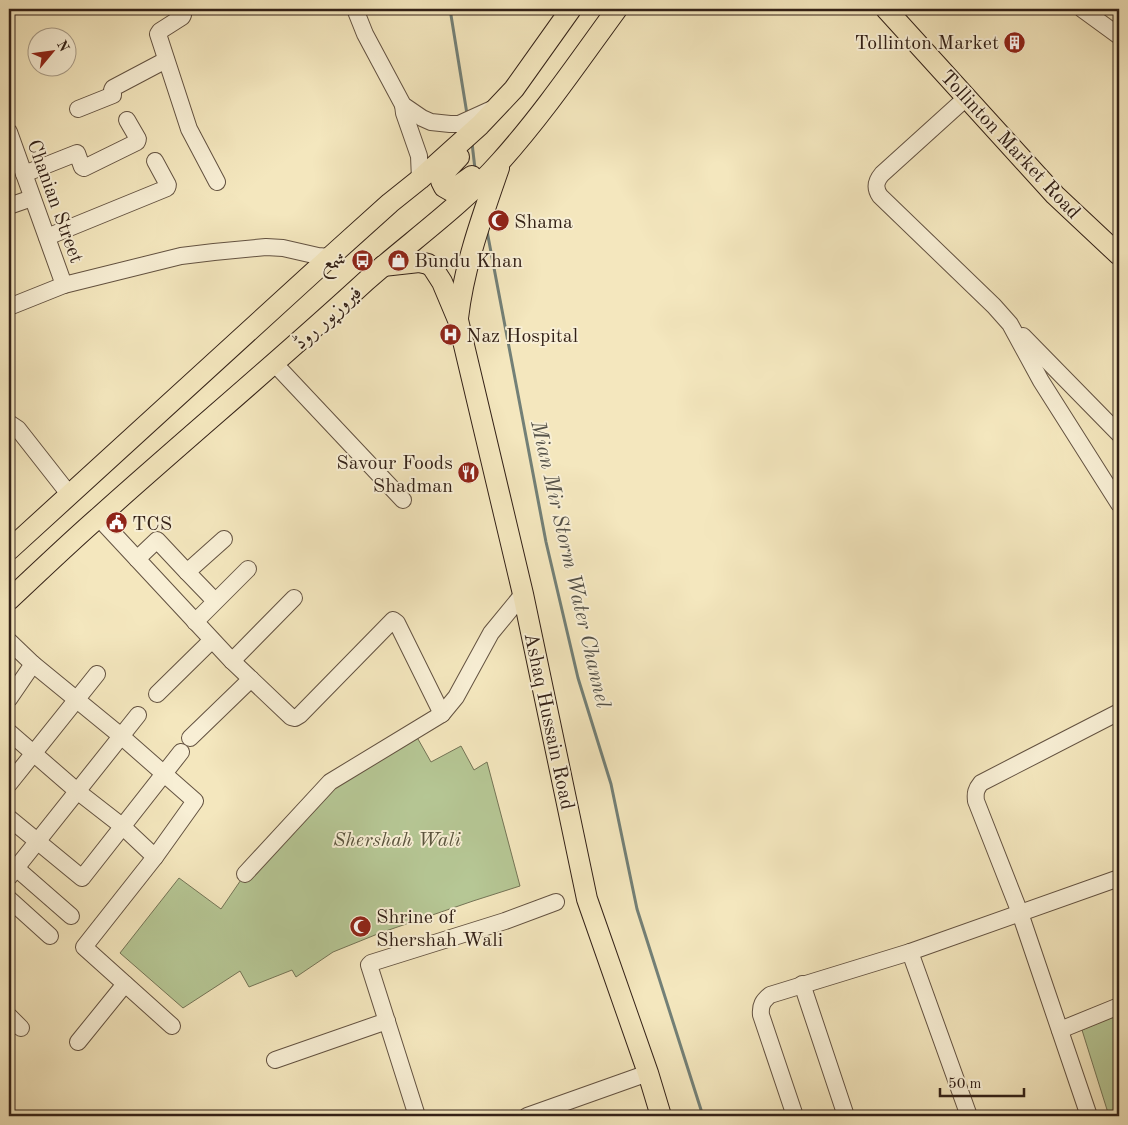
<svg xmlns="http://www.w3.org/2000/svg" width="1128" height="1125" viewBox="0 0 1128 1125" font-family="'Old Standard TT',Amiri,serif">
<rect width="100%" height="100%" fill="#f4e7be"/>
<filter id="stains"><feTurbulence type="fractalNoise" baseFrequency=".004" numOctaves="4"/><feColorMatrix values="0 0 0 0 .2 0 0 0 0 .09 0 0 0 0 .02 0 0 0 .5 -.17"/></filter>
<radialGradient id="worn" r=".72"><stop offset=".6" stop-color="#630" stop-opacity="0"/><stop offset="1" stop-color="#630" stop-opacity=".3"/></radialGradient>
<g fill="#b6c795" stroke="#747456">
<path d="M 414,732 L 431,762 L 461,746 L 474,770 L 487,762 L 520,886 L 473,901 L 380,933 L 333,952 L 296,977 L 292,970 L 249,987 L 240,971 L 183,1008 L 120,953 L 179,878 L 221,909 L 245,874 L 330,782 Z"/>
<path d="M 1119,1014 L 1119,1116 L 1109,1116 L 1082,1030 Z"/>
</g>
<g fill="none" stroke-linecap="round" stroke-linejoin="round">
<g stroke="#738077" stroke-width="3">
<path d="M 450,9 L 467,114"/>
<path d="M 472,143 L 475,169"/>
<path d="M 487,231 L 546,542 L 578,678 L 611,784 L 637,909 L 703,1116"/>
</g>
<defs>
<g id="minor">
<path d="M 181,9 L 183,15 L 182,17 L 160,31 L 158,34 L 189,129 L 217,182"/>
<path d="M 355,9 L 365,34 L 403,105 L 422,118 L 431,122 L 450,124 L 459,124 L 492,109"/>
<path d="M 1082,9 L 1119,36"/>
<path d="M 966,98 L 882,174 C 876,181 874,187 880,196 L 994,306 L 1010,324 L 1041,381 L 1119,504"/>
<path d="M 403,105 L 404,113 L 419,156 L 420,179"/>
<path d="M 78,109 L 113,95 L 113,94 L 112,90 L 113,88 L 166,60"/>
<path d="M 9,132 L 64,285"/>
<path d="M 24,174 L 77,153 L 82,167 L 84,168 L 137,142 L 138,139 L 127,120"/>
<path d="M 9,206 L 32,198"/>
<path d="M 47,237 L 167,188 L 168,185 L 155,161"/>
<path d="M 9,307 L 64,285 L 181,256 L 214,252 L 266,247 L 283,248 L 318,256 L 330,257"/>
<path d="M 1023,336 L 1119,434"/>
<path d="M 274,363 L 403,500"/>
<path d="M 9,423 L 18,429 L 69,494"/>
<path d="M 98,517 L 232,661 L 291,717 L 295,718 L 300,715 L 393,620 L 397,623 L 442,714"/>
<path d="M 137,559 L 157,540 L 187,572 L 224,539"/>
<path d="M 187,572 L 215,601"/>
<path d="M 195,622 L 248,569"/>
<path d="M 9,641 L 33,664 L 121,736 L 195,801 L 155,857 L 84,947 L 172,1026"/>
<path d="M 232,661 L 294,598"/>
<path d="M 157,694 L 212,640"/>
<path d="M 9,699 L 33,664"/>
<path d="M 9,732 L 77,791 L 122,826 L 155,857"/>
<path d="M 190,738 L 251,679"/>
<path d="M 9,784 L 97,674"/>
<path d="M 9,818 L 82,878 L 181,752"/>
<path d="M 16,868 L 71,916"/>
<path d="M 245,874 L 330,782 L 442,714 L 456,697 L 491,633 L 523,594"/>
<path d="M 9,877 L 138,715"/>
<path d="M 9,899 L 50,936"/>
<path d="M 910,952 L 969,1116"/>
<path d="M 802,984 L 846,1116"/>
<path d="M 9,1016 L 21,1028"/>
<path d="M 1060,1030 L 1119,1006"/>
<path d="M 78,1042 L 125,984"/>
<path d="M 275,1060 L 387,1021"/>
<path d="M 417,1116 L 369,965 L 371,963 L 505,921 L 556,902"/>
<path d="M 527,1116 L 648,1073"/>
<path d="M 795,1116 L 761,1015 C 760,1005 763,1001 770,995 L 910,952 L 1119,878"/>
<path d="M 1089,1116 L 1020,913 L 976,801 C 975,793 976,789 981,783 L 1119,712"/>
</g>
<g id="major">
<path d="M 886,9 L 1055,195 L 1119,255"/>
<path d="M 459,157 L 443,174 L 441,181 L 444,187 L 451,191 L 472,176"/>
<path d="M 383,266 L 419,262 L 428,264 L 433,268 L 442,282 L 458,320 L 523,594 L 587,899 L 648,1073 L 661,1116"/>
<path d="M 458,318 C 464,266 482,217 499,168"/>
<path d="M 9,550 L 330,257 L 390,203 L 420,179 L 480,125 L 514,89 L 571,9"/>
<path d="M 9,600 C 39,572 69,543 100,516 C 188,437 279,361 366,281 C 411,241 460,207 500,162 C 543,114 579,61 617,9"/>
</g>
</defs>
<use href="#minor" stroke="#635241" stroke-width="18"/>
<use href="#major" stroke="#332117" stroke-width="22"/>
<use href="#minor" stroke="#f8efd5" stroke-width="16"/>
<use href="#major" stroke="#f4e7be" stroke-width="20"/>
</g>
<defs>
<symbol id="building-disc" viewBox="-11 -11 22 22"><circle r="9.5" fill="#8f2418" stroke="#f8efd5"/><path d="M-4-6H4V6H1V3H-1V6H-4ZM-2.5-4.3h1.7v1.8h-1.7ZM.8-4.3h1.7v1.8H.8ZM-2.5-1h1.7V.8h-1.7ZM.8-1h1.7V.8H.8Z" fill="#fff"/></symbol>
<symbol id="mosque-disc" viewBox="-11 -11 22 22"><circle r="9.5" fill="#8f2418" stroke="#f8efd5"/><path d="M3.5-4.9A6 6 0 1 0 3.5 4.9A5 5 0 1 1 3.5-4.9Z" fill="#fff"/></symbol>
<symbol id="shop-disc" viewBox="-11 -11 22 22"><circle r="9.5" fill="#8f2418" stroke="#f8efd5"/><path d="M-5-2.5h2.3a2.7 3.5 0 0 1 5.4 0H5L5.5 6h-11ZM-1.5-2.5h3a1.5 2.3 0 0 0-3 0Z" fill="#fff"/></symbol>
<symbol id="bus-disc" viewBox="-11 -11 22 22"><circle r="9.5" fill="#8f2418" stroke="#f8efd5"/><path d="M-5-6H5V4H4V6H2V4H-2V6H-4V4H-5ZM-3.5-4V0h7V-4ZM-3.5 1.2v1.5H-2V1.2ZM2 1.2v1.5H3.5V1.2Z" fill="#fff"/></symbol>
<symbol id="hospital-disc" viewBox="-11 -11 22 22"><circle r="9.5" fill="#8f2418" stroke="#f8efd5"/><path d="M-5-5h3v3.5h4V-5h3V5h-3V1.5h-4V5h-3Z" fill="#fff"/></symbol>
<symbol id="restaurant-disc" viewBox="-11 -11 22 22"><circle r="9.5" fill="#8f2418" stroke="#f8efd5"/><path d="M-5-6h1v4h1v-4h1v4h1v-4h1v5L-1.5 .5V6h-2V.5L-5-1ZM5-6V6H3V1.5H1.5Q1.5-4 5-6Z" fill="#fff"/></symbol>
<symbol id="civic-disc" viewBox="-11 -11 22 22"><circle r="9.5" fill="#8f2418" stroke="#f8efd5"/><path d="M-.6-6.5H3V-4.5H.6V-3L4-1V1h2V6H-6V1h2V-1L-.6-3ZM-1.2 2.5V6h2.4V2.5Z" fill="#fff"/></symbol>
</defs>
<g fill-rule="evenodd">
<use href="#building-disc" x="1002" y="30" width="25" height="25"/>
<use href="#mosque-disc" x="486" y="208" width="25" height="25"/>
<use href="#shop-disc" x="386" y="248" width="25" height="25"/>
<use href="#bus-disc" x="350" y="248" width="25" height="25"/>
<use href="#hospital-disc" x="438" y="322" width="25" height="25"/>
<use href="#restaurant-disc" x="456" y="460" width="25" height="25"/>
<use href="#civic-disc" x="104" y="510" width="25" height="25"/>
<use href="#mosque-disc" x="348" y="914" width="25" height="25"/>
</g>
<g text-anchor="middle" stroke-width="4" stroke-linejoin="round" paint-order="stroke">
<g font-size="20" fill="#332117" stroke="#f8efd5" text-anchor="start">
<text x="999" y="49" text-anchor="end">Tollinton Market</text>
<text x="514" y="228">Shama</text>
<text x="414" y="267">Bundu Khan</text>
<text x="346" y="268" text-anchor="end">شمع</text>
<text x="466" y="342">Naz Hospital</text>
<text x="453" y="469" text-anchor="end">Savour Foods<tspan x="453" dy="23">Shadman</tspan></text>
<text x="132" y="530">TCS</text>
<text x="376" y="923">Shrine of<tspan x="376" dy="23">Shershah Wali</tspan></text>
</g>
<g font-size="20" fill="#332117" stroke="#f8efd5">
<text transform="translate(1011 144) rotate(47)" y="7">Tollinton Market Road</text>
<text transform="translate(56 201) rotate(70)" y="7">Chanian Street</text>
<text transform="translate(327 317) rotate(-42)" y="7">فیروزپور روڈ</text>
<text transform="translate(550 721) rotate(78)" y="7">Ashaq Hussain Road</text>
</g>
<g font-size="20" font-style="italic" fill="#5a533d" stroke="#f8efd5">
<text x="397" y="846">Shershah Wali</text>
</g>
<g font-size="21" font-style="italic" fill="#535047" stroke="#f8efd5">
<text transform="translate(571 564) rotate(77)" y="7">Mian Mir Storm Water Channel</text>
</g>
</g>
<rect width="1128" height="1125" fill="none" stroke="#f4e7be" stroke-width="30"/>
<rect x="10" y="10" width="1108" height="1105" fill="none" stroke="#332117" stroke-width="2.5"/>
<rect x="15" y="15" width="1098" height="1095" fill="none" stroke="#332117"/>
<g transform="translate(52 52) rotate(61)"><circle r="24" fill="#f8efd5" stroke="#a99d89"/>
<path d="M0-4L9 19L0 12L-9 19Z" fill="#8f2418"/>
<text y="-8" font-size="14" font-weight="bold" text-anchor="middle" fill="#332117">N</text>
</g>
<path d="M940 1088v8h84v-8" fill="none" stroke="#332117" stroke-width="2.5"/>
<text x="948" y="1088" font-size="15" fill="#332117" stroke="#f8efd5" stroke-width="4" paint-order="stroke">50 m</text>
<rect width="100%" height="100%" filter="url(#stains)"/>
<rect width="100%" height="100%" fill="url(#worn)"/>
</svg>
